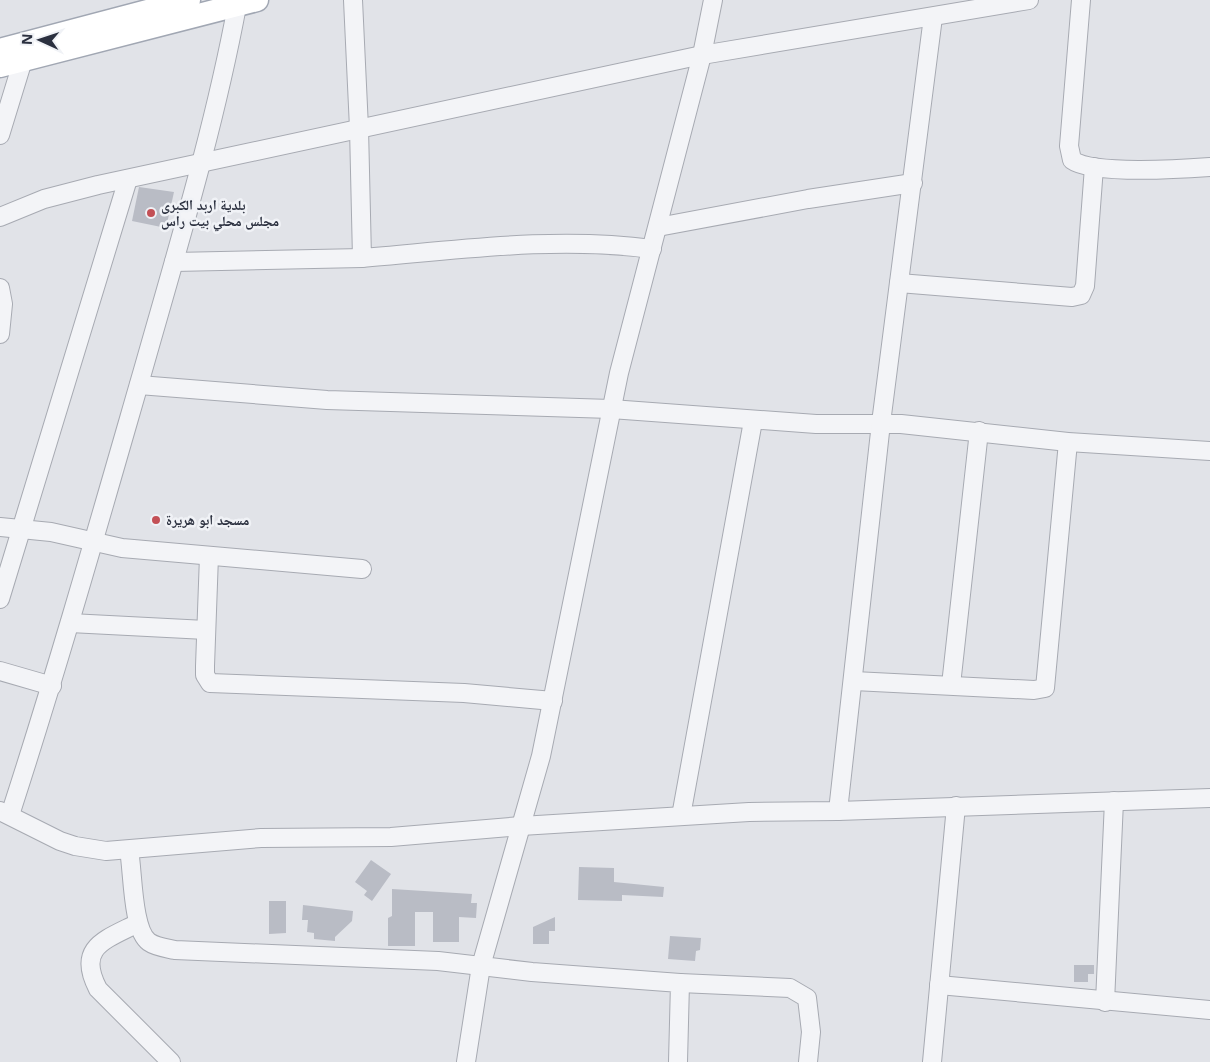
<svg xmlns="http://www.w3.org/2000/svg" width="1210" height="1062" viewBox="0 0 1210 1062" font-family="'Noto Sans','Noto Naskh Arabic',sans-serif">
<rect width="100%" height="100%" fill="#e1e3e8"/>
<g fill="#b9bcc5">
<path d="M 139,187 L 174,192 L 166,228 L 132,221 Z"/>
<path d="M 371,860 L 391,874 L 372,901 L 364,895 L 367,891 L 355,882 Z"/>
<path d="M 579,867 L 614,868 L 614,882 L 664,887 L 663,897 L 622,895 L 622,901 L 578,900 Z"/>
<path d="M 392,889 L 472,894 L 471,903 L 477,903 L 476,918 L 459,917 L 459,942 L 433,942 L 433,912 L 415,912 L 415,946 L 388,946 L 388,918 L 392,916 Z"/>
<path d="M 269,901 L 286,901 L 286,933 L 269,934 Z"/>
<path d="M 303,905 L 353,911 L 352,921 L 335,937 L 335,941 L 314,939 L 314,933 L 307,932 L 308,920 L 302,920 Z"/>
<path d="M 555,917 L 555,931 L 549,931 L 549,944 L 533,944 L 533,927 Z"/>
<path d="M 670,936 L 701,938 L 700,950 L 696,951 L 695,961 L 668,959 Z"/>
<path d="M 1074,965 L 1094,965 L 1094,974 L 1088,974 L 1088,982 L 1074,982 Z"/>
</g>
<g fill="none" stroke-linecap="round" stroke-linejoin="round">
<defs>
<g id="minor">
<path d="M 353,0 L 359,128 L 362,258 C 458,250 556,236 652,249"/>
<path d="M 1081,0 L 1069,146 L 1072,160 C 1092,175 1182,169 1210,167"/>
<path d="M 0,135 L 23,60"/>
<path d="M 0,217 L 44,199 L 98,185 L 702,55 L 1029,0"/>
<path d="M 658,227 L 808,199 L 913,183"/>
<path d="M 174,262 L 362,258"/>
<path d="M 899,283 L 1072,297 L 1081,295 L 1085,286 L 1094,167"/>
<path d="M 0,288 L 3,304 L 0,334"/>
<path d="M 139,385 L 327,400 L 611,409 L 816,424 L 901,424 L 1068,442 L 1210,451"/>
<path d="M 0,527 L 51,532 L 122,548 L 362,569"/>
<path d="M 209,556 L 205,666 L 205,675 L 210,683 L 464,693 L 553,701"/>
<path d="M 0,599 L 128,179"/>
<path d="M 70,623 L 206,630"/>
<path d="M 0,671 L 52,686"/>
<path d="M 854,681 L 1034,690 L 1045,688 L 1068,442"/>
<path d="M 951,685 L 979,431"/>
<path d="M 0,811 L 60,841 L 75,846 L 106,851 L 261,838 L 391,837 L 521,826 L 749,812 L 838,811 L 1210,798"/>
<path d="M 838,811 L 881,423 L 933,17"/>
<path d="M 10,815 C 58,667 100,519 143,370 C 177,250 214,129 237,6"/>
<path d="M 681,816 L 753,421"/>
<path d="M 129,850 C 133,871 132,930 149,942 C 156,947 166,948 175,950 L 438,961 L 532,972 L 680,983 L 678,1062"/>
<path d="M 138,923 C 105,940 76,947 98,989 L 171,1062"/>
<path d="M 680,983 L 790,988 L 807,998 L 811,1032 L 808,1062"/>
<path d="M 939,985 L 1210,1010"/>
<path d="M 1105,1002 L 1114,801"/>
<path d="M 466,1062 L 481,966 L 541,756 L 619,373 L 702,55 L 713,0"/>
<path d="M 932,1062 L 956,806"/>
</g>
<g id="major">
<path d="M 0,50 L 189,0"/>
<path d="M 0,66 L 257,0"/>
</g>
</defs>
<use href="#minor" stroke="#a7aab2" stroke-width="20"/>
<use href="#major" stroke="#a1a7b3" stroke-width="25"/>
<use href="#minor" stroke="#f3f4f7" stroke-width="18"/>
<use href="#major" stroke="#fff" stroke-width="22"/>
</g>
<g fill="#c35056" stroke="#f0f2f6" stroke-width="2">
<circle cx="151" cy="213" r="5"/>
<circle cx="156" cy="520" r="5"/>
</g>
<g text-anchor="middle" stroke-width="5" stroke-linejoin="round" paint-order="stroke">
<g font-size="14" font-weight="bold" fill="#2b303f" stroke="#f0f2f6" text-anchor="start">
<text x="161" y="210">بلدية اربد الكبرى<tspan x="161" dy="16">مجلس محلي بيت راس</tspan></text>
<text x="166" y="525">مسجد ابو هريرة</text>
</g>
</g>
<g transform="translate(40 40) rotate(273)" stroke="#f0f2f6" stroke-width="4" paint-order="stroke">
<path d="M0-4L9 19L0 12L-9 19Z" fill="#2b303f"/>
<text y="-8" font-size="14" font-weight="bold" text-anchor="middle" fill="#2b303f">N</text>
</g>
</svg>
